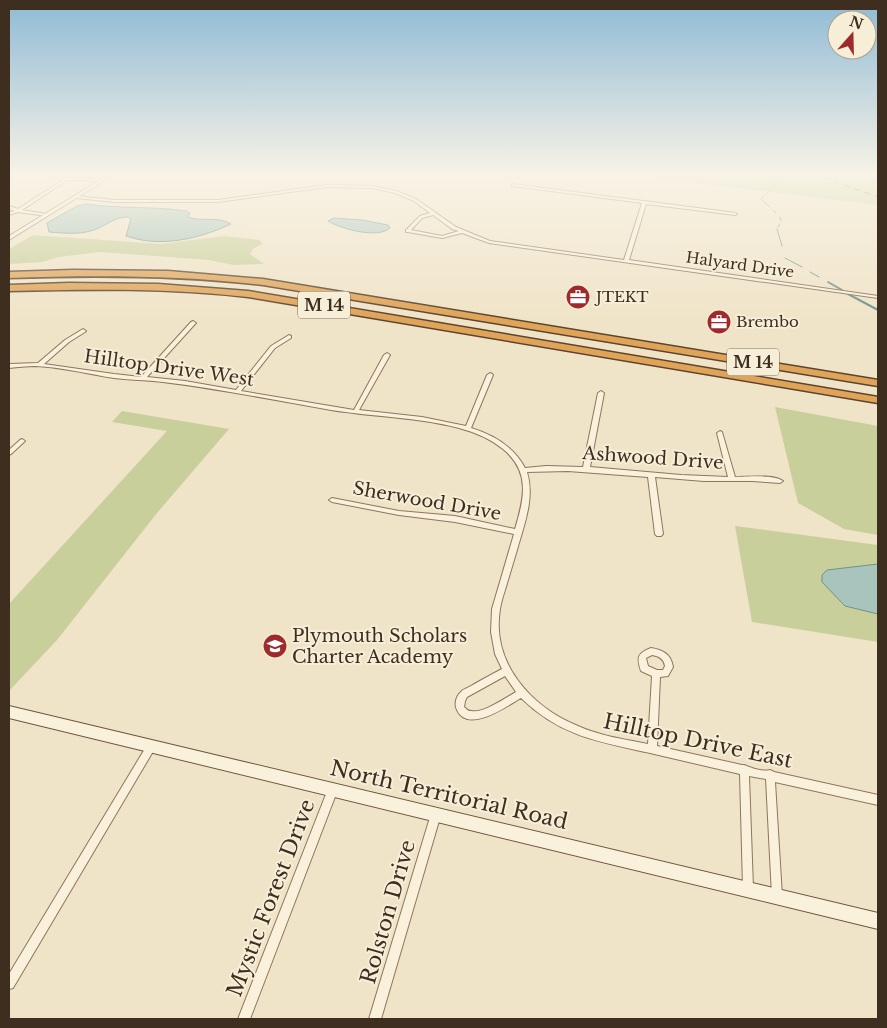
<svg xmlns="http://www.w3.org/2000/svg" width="887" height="1028" viewBox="0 0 887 1028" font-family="'Libre Baskerville',serif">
<rect width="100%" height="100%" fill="#f0e4c8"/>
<g fill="#c9cf9b">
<path d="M 622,174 L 878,174 L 878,205 Z"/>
<path d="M 33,235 L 161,244 L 224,236 L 260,240 L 262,244 L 253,249 L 250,254 L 264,264 L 233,265 L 209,260 L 100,252 L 59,257 L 42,262 L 9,264 L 9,249 Z"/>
<path d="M 775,407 L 878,426 L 878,535 L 844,529 L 798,503 Z"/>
<path d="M 122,411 L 229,429 L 157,513 L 57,640 L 9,691 L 9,604 L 167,431 L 112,422 Z"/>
<path d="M 735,526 L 878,545 L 878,642 L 752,622 Z"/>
</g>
<g fill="#a9c4bc" stroke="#6f938a">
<path d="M 86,204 C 120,209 153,206 186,211 L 190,213 L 188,217 C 201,222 219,216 231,224 C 199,239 160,248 126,236 L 131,219 L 128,217 C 114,217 106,226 94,230 C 79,235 64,233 49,232 L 47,223 L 77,206 Z"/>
<path d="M 334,218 L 362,220 L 388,225 L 390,228 C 379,239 340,229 328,221 Z"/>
<path d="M 878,564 L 878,614 L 845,606 L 822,582 L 822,575 L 827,570 Z"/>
</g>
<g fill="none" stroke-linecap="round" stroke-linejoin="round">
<g stroke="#6f938a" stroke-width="1">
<path d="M 770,207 L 761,199 L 777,184 L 774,174"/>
<path d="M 773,210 L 776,213"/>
<path d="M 780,217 L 781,221"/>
<path d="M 778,227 L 780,224"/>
<path d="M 777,229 L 782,246"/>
<path d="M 785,258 L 802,267"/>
<path d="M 810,272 L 819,277"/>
</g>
<g stroke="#6f938a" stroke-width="2">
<path d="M 828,282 L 842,290"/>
<path d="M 848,294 L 878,310"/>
</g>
<defs>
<g id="minor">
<path d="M 37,174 L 44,174 L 66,178 L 102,179 L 104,180 L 102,181 L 67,180 L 22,210 L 46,214 L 47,214 L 47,216 L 18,212 L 9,215 L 9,213 L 14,211 L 9,208 L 9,206 L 18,209 L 63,180 Z"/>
<path d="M 512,184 L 736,213 L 737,214 L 735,215 L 646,204 L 629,260 L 878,296 L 878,298 L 489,243 L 462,233 L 442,238 L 408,232 L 406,232 L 406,230 L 420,216 L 430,213 L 414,201 L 395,193 L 372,188 L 327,187 L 218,202 L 115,202 L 76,198 L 74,197 L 76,196 L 115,200 L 218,200 L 327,185 L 372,186 L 397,191 L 416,199 L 456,227 L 490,241 L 624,260 L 642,203 L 513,186 L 512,186 ZM 433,215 L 452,229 L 459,231 L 442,236 L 411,230 L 422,218 Z"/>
<path d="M 193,321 L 196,323 L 195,324 L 147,377 L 185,381 L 236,390 L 271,346 L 289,335 L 291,336 L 291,338 L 275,348 L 241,391 L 354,410 L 384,355 L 387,353 L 390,355 L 359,410 L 422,417 L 466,426 L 487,375 L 490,373 L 492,374 L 493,375 L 471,428 C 494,435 514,447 525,468 L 546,466 L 583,467 L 598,393 L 601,391 L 604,393 L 590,467 L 681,475 L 728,477 L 717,433 L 720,431 L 722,432 L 735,477 C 747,477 774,474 783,481 L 780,483 L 752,481 L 704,481 L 655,477 L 663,534 L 661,536 L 657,536 L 655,534 L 648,477 L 568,471 L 527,472 C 535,498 524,525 517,550 C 513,563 509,577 505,590 C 503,596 501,603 500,609 C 491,663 531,707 578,726 C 600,736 624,739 648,744 L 652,676 L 641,671 C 636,657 638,653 651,648 C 663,650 671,654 673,667 L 668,676 L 660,677 L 657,746 L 742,765 L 744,765 C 751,768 763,772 770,770 L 774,772 L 878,795 L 878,805 L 775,782 L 782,896 L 781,900 L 777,901 L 773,900 L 772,896 L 766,779 L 749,776 L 753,888 L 752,892 L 748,893 L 744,892 L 743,888 L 740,774 C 710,767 680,760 650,753 C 599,742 560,736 521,698 C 507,706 468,734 457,710 C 454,704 456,696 461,692 C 463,689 468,688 471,686 C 481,680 491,675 502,669 L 495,654 L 491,632 L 492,609 L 514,534 L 455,522 L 399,515 L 332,502 L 329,500 L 332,498 L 399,511 L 455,516 L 515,529 C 524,499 531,472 503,449 C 491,439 474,432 459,428 C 417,417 374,417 331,410 C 275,400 220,389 163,382 C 147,380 130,380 114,378 C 88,374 62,367 35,366 C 26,366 18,367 9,368 L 9,364 L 38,363 L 65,340 L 83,329 L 86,331 L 85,332 L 69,342 L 44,364 L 114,374 L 141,377 L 191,322 ZM 652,655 C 659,656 664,659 665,666 L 663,670 L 657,670 L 648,666 L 646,658 ZM 505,676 L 516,692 C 505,698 483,714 471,711 C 467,711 467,709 464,707 L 465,701 L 467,697 Z"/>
<path d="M 22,439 L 25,441 L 24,442 L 11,454 L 9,455 L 9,450 L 20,440 Z"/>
<path d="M 152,741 L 155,742 L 156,745 L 155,748 L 13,988 L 9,989 L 9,974 L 149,742 Z"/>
<path d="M 333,784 L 336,786 L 338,789 L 250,1019 L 238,1019 L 328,789 L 330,786 Z"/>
<path d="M 436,809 L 439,811 L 441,814 L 381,1019 L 369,1019 L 431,814 L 433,811 Z"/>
</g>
<path id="tertiary" d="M 110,174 L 115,174 L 9,240 L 9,236 Z"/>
<path id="secondary" d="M 9,706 L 878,913 L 878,929 L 9,718 Z"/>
<g id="motorway">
<path d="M 73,270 L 168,271 L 263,279 L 878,380 L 878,386 L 263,285 C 178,275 94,275 9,278 L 9,272 Z"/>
<path d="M 69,283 L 158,284 L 248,291 L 878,397 L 878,403 L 248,297 C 168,288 89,289 9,291 L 9,285 Z"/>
</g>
</defs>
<use href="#minor" stroke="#8d765c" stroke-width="2"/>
<use href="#tertiary" stroke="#8d765c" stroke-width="2"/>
<use href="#secondary" stroke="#6f573f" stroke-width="2"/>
<use href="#motorway" stroke="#5b4430" stroke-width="3"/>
<use href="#minor" fill="#faf1dc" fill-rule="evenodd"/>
<use href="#tertiary" fill="#faf1dc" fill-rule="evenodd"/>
<use href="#secondary" fill="#faf1dc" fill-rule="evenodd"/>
<use href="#motorway" fill="#e0a458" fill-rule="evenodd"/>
<path stroke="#3d2e20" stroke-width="1" stroke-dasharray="5.5 5.5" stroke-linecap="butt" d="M 813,174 L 878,197"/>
</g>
<linearGradient id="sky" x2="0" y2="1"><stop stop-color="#8fbad6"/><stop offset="0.55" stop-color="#f8f3e6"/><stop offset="1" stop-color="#f8f3e6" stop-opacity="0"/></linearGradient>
<rect width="887" height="318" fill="url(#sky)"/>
<defs>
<symbol id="office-disc" viewBox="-11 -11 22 22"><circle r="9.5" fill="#9e2a2b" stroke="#f7eed8"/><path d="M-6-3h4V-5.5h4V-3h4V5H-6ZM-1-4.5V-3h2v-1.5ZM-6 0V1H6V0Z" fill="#fff"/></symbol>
<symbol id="school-disc" viewBox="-11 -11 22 22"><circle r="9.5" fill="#9e2a2b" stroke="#f7eed8"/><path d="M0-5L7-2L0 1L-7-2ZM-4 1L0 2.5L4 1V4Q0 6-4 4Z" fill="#fff"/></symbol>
</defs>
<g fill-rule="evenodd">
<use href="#office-disc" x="564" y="283" width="28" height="28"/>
<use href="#office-disc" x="705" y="308" width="28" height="28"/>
<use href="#school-disc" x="261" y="632" width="28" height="28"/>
</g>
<g text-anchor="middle" stroke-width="4" stroke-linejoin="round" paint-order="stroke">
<g font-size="15" fill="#3d2e20" stroke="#f7eed8">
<text transform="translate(740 265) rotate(8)" y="5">Halyard Drive</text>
</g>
<g font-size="15" fill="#3d2e20" stroke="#f7eed8" text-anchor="start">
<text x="596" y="302">JTEKT</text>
<text x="736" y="327">Brembo</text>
</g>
<g fill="#f7eed8" stroke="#756857" stroke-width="1">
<rect x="298" y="291.5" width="52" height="27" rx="4"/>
<rect x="727" y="348.5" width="52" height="27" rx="4"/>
</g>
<g font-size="16" font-weight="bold" fill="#3d2e20">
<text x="324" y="311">M 14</text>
<text x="753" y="368">M 14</text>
</g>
<g font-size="18" fill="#3d2e20" stroke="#f7eed8">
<text transform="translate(169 368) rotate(8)" y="6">Hilltop Drive West</text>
<text transform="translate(653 458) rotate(4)" y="6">Ashwood Drive</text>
<text transform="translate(427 501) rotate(10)" y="6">Sherwood Drive</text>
</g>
<g font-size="18" fill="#3d2e20" stroke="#f7eed8" text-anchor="start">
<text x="292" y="642">Plymouth Scholars<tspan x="292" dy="21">Charter Academy</tspan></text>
</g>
<g font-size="21" fill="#3d2e20" stroke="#f7eed8">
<text transform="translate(698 741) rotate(12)" y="7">Hilltop Drive East</text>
<text transform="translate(449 795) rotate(13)" y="7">North Territorial Road</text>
<text transform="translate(271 898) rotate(-69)" y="7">Mystic Forest Drive</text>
<text transform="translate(388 912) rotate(-74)" y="7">Rolston Drive</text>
</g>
</g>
<rect width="887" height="1028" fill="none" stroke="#3d2e20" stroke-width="20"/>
<g transform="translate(852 35) rotate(20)"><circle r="24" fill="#f7eed8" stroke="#ada18e"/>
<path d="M0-4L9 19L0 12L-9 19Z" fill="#9e2a2b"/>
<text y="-8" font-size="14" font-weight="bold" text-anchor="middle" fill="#3d2e20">N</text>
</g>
</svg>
